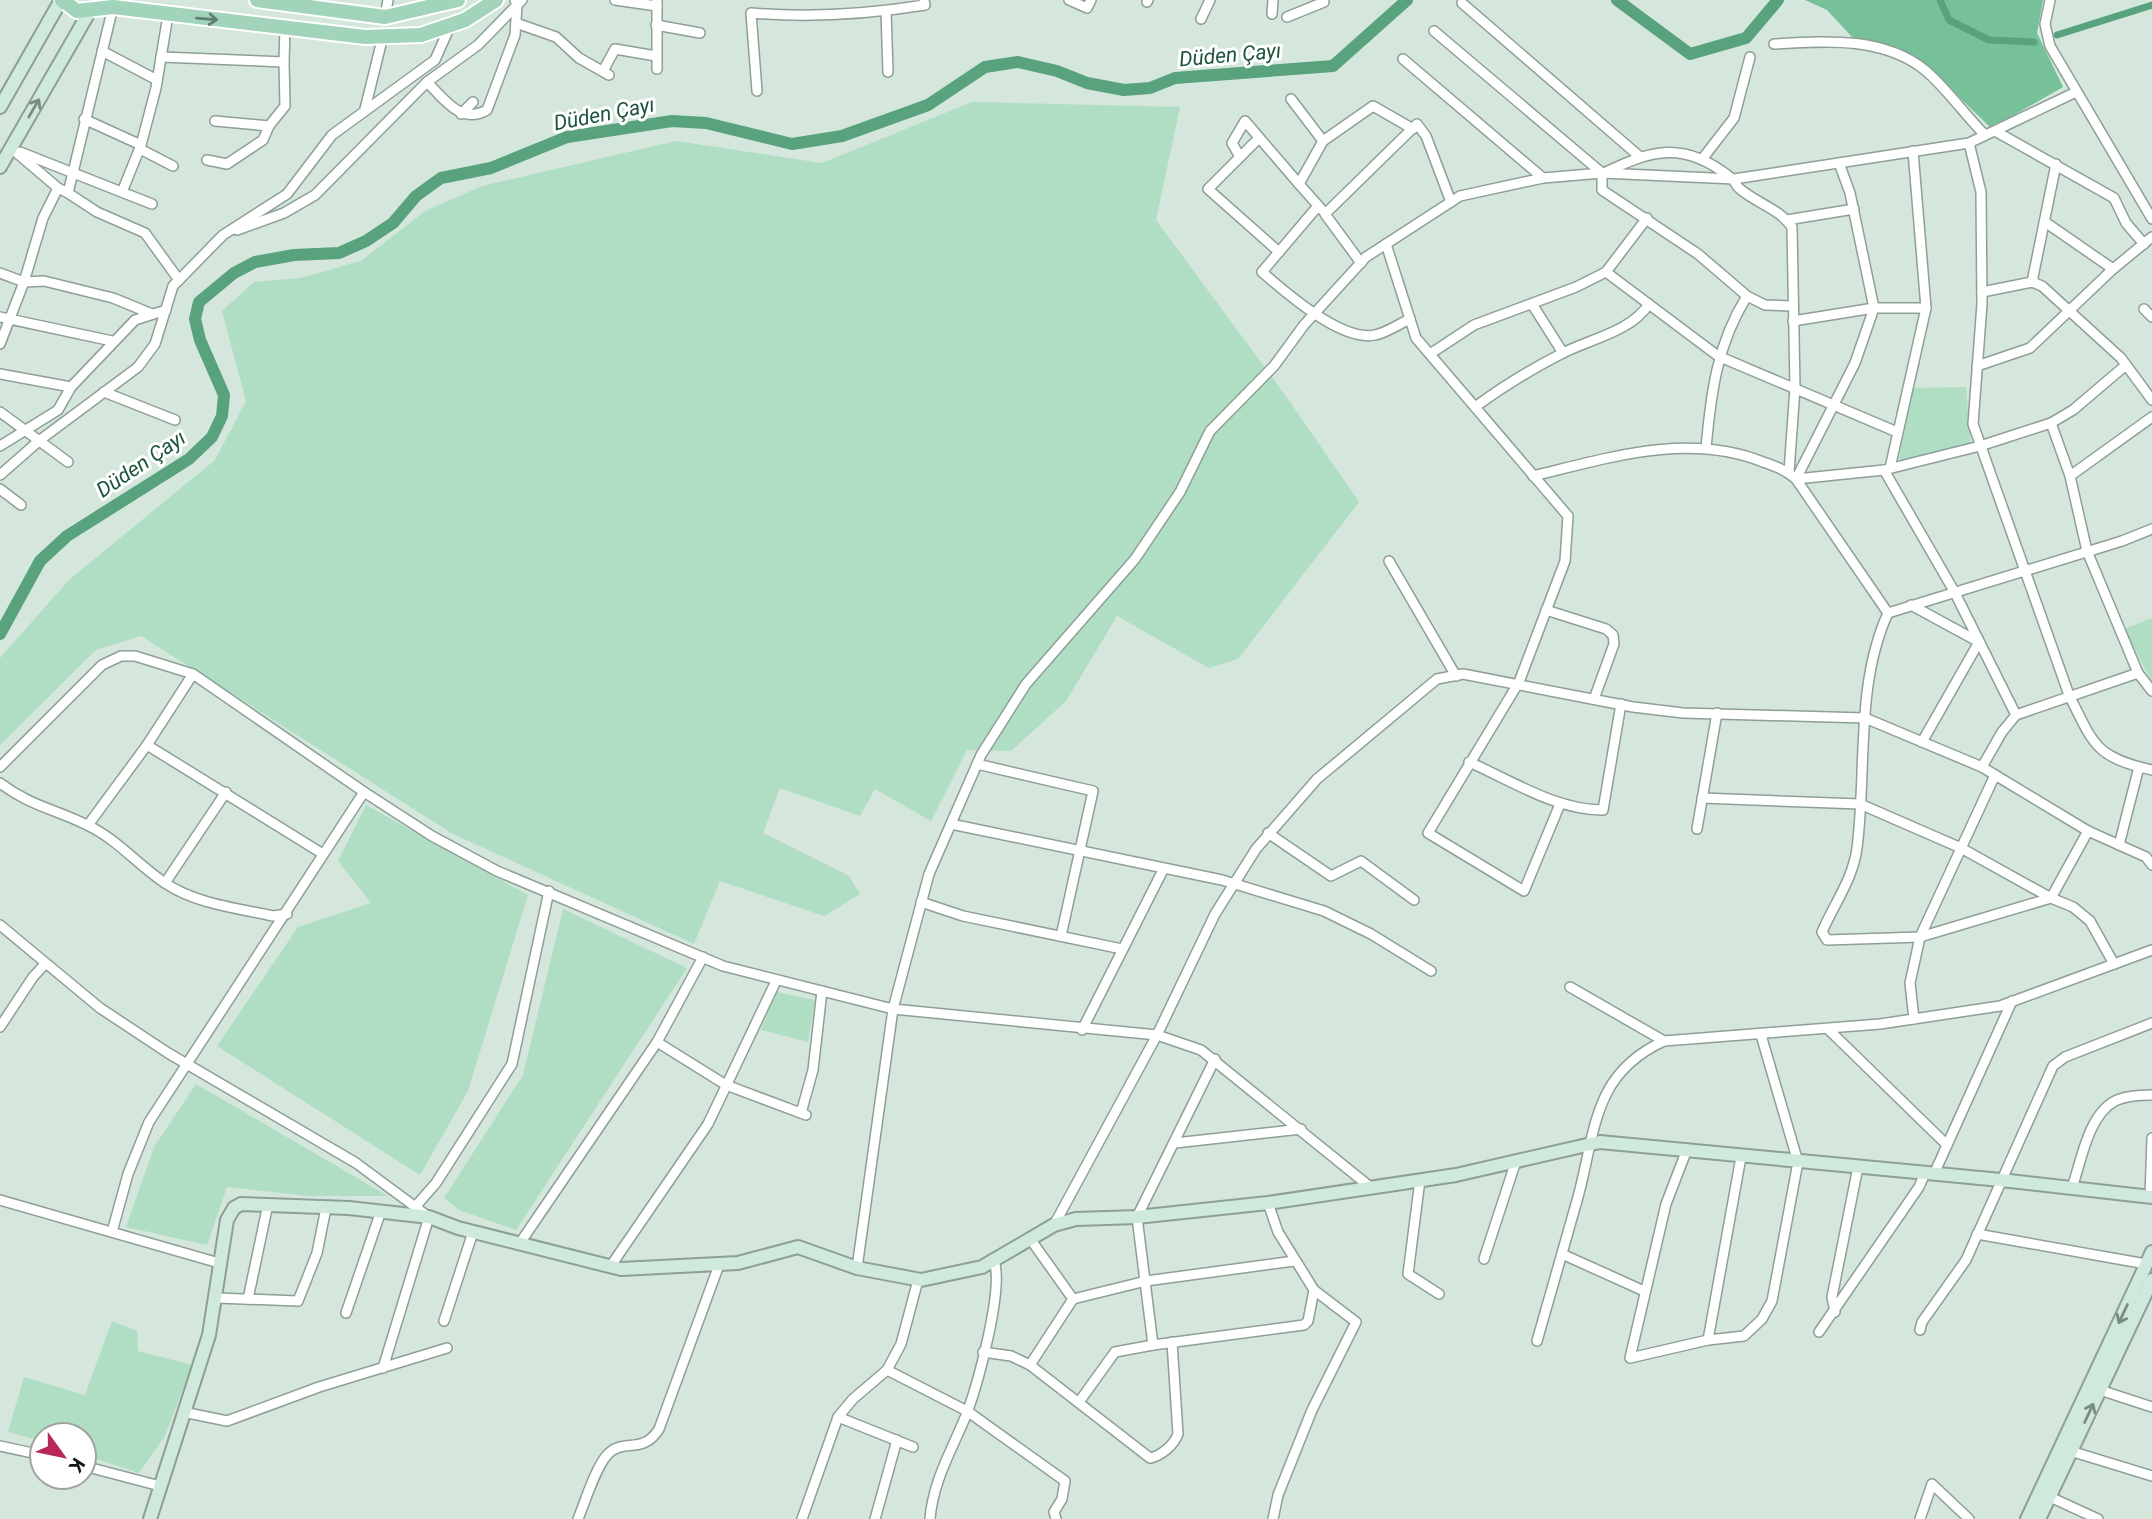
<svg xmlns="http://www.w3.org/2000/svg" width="2152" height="1519" viewBox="0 0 2152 1519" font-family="Roboto,sans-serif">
<rect width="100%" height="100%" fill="#d5e6dc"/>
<g fill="#b0dec4">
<path d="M 972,102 L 1180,107 L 1156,220 L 1288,399 L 1359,502 L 1238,659 L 1209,668 L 1117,616 L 1066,701 L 1011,751 L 967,750 L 931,821 L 875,789 L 860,816 L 780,788 L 763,833 L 849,876 L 860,894 L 824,916 L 720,881 L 694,944 L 453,834 L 141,636 L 96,650 L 0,745 L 0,658 L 69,580 L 215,460 L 246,401 L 222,311 L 254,282 L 300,278 L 361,261 L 425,211 L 482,186 L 676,141 L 822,163 Z"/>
<path d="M 1966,387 L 1971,444 L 1902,461 L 1899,458 L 1913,388 Z"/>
<path d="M 2152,618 L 2152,682 L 2124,629 Z"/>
<path d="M 366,805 L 528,895 L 468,1091 L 420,1175 L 217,1046 L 298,927 L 371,903 L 338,861 Z"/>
<path d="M 563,909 L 687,968 L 516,1230 L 459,1210 L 444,1198 L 523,1075 Z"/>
<path d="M 776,992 L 815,1000 L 808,1042 L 761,1030 Z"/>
<path d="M 196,1084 L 388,1196 L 309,1196 L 227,1187 L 207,1245 L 126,1227 L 154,1147 Z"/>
<path d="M 112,1321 L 137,1331 L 138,1351 L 192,1365 L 165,1436 L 139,1473 L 84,1455 L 84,1435 L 42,1435 L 42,1441 L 8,1432 L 24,1377 L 85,1395 Z"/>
</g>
<path fill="#76c09a" d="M 1805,0 L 2043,0 L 2037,33 L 2063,87 L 1991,128 L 1921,60 L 1852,37 L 1827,10 Z"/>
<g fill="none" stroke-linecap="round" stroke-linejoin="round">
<g stroke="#58a27d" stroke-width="7">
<path d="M 1940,0 L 1949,20 L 1989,40 L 2034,42"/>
<path d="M 2057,35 L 2152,5"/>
</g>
<g stroke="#58a27d" stroke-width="12">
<path d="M 1617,0 L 1690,54 L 1746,38 L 1778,0"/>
<path d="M 0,634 L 40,561 L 67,536 L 189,459 L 212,437 L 222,416 L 224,395 L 200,340 L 195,319 L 199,302 L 234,273 L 255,262 L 294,255 L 339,253 L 366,241 L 393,223 L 416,196 L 441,178 L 491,168 L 567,137 L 672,121 L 706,123 L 792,144 L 842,136 L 928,105 L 985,67 L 1018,62 L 1057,71 L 1087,83 L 1124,90 L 1150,88 L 1175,78 L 1333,66 L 1407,0"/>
</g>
<defs>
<g id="street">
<path d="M 615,0 L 657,6"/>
<path d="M 1069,0 L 1087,8 L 1091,0"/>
<path d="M 2050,0 L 2045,24 L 2050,46 L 2152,219"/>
<path d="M 1147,2 L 1148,0"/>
<path d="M 1462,3 L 1639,156"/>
<path d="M 886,11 L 888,72"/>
<path d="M 1272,14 L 1273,0"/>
<path d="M 385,17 L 388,0"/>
<path d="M 1287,17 L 1324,2 L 1322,0"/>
<path d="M 1201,19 L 1210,0"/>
<path d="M 516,23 L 556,37 L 579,58 L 609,75"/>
<path d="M 656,25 L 700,33"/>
<path d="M 1434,31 L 1602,173"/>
<path d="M 1774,44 C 1824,41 1884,36 1926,71 C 1946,88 1966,116 1985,135"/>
<path d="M 102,51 L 157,80"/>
<path d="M 161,57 L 284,62 L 285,27"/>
<path d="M 1403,59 L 1543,178"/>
<path d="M 657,69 L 657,0"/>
<path d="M 603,71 L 615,49 L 656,56"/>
<path d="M 427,82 C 444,99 461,125 487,110 L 515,35 L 517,5 L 522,0"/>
<path d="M 757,91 L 751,13 C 809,18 868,14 925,5 L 924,0"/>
<path d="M 1291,99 L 1323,141"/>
<path d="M 365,109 L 383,36"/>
<path d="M 461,114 L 473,102"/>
<path d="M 84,119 L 141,145 L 156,88 L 168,15"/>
<path d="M 215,121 L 269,126 L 285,106 L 284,62"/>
<path d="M 1995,131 L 2114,198 L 2126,223 L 2144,244"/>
<path d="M 1969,143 L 1981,192 L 1982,304 L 1973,424 L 2069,695 C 2094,745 2095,757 2152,770"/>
<path d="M 11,148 L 58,188 L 68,193 L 113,7"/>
<path d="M 140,149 L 173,166"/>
<path d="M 20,152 L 152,204"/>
<path d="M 1240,157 L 1259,138"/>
<path d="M 1703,158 L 1734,118 L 1750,57"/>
<path d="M 207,160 L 227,164 L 263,140 L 269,126"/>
<path d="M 1602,173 L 1602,190 L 1698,254 L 1747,296 L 1765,305 L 1792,306"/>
<path d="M 1604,173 C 1653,149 1684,141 1730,177 C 1735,180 1735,185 1740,189 C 1758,204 1778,208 1792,227 L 1795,388 L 1789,472"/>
<path d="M 122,192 L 141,145"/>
<path d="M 68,193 L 97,212 L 145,233 L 179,280"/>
<path d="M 1318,206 L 1262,272 C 1286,293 1342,342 1375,335 C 1386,333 1399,324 1410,319"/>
<path d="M 1322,210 L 1299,184 L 1323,141 L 1373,106 L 1413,129"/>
<path d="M 1787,220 L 1854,209"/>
<path d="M 2045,222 L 2113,269"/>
<path d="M 237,230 L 284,213 L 315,195 L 427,82 L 478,45 L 517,5 L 515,0"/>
<path d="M 1386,244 L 1416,338 L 1568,516 L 1565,561 L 1519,682 L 1428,833 L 1524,891 L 1560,804"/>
<path d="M 1279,252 L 1208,189 L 1240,157 L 1232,143 L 1245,121 L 1299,184"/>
<path d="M 1361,263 L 1325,214 L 1417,124 L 1426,136 L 1451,202"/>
<path d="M 1606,272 L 1718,356 L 1897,432"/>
<path d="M 0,273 L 24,282 L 44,281 L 113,298 L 152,314"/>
<path d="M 2032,282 L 2056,164"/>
<path d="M 1982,292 L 2032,282 L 2042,286 L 2121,358 L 2152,400"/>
<path d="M 1532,304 L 1563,353"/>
<path d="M 2144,309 L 2152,317"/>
<path d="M 0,317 L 112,341"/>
<path d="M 1793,321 L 1874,308 L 1926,308"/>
<path d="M 0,344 L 24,282 L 43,218 L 58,188"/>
<path d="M 1430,354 L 1474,325 L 1576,287 L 1606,272 L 1647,218"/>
<path d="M 1977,366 L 2030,348 L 2113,269 L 2152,237"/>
<path d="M 0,374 L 71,387"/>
<path d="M 104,392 L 175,420"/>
<path d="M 1475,407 C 1502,387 1530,370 1559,355 C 1588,339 1630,333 1649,304"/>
<path d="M 0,412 L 68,462"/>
<path d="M 2051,423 L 2073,410 L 2126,365"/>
<path d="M 0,446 L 58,410 L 71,387 L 135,320 L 166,310"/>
<path d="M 1706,448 C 1711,393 1717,344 1747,296"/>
<path d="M 1890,468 L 1926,308 L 1913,151"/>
<path d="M 1884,470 L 1954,591 L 2016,715"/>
<path d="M 0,475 L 40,440 L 138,367 L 155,344 L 173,286 L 223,235 L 287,194 L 332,135 L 435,60 L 451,24"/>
<path d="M 1533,476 C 1608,458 1688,432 1763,462 C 1775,466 1786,470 1796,479 L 1888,613"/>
<path d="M 2070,476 L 2152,417"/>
<path d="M 1796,479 L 1884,470 L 1980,446 L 2051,423 L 2070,476 L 2087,551 L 2138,673 L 2152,691"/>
<path d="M 1796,479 L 1855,363 L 1874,308 L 1850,193 L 1839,163"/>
<path d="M 0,489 L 21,505"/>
<path d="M 1389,561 L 1456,676"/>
<path d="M 1911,605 L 1979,642 L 1922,742"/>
<path d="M 1546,610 L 1606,629 L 1613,635 L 1614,644 L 1594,699"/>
<path d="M 147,745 L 323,854"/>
<path d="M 1469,762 C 1512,781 1556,810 1603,810 L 1621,704"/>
<path d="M 977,764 L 1093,791 L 1061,936"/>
<path d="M 0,767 L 102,665 L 121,656 L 135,656 L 193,674 L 364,792 L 432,836 L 497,871 L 723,966 L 893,1009 L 857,1268"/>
<path d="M 1982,767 L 2002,732 L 2016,715 L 2138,673"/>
<path d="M 0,783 C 30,806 55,809 87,825 C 117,839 138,865 165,883 C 196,904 237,908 273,916 L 287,914"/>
<path d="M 1702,798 L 1860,804 L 1961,848 L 2051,898 L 2088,831"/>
<path d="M 951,824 L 1222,880 L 1324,911 L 1371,934 L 1431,971"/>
<path d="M 88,825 L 147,745 L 193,674"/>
<path d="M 1697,829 L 1717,713"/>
<path d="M 1268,833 L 1331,876 L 1361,861 L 1414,900"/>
<path d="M 2119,845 L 2139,767"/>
<path d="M 165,883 L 226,792"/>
<path d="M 921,902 L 963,916 L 1122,949"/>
<path d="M 0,925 L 100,1008 L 168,1053 L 356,1163 L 429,1217 L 383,1368"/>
<path d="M 2114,964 L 2090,921 L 2073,907 L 2051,898 L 1920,937 L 1827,940 L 1822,932 C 1834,904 1853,879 1857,848 C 1867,771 1855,685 1888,613 L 2122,541 L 2152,529"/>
<path d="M 1570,987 L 1664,1041"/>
<path d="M 1914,1019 L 1910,983 L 1920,937 L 1995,775"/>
<path d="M 0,1027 L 33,977 L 45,964"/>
<path d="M 1828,1029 L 1947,1145"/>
<path d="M 1082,1030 L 1163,870"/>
<path d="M 657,1042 L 726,1085 L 806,1115"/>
<path d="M 1215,1059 L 1137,1217 L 1153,1345 L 1304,1325 L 1308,1321 L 1314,1290"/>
<path d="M 801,1113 L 813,1070 L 822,991"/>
<path d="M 1175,1143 L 1301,1129"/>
<path d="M 1686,1152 L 1666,1204 L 1630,1358 L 1708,1340 L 1744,1336 L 1762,1319 L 1772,1301 L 1798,1162 L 1761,1035"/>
<path d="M 1934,1174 L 2012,1001"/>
<path d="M 1420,1180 L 1408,1274 L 1439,1294"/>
<path d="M 1369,1186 L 1201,1050 L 1157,1035 L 893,1009 L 929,874 L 981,755 L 1026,684 L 1135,559 L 1180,492 L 1210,431 L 1274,366 L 1304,325 L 1366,257 L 1460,196 L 1543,178 L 1602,173 L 1734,179 L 1969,143 L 2076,92"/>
<path d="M 2072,1188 C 2081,1162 2088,1115 2115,1101 C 2125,1096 2141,1095 2152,1095"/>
<path d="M 2150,1197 L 2152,1138"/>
<path d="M 0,1200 L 219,1263"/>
<path d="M 1268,1203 L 1278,1232 L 1314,1290 L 1356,1322 L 1312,1410 L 1278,1495 L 1273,1519"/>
<path d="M 415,1207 L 436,1183 L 512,1064 L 549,891"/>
<path d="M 1054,1225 L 1157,1035 L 1215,914 L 1256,849 L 1317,779 L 1437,679 L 1463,674 L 1633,707 L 1683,713 L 1865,718 L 1982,767 L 2088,831 L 2146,857 L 2152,865"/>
<path d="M 112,1232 L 128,1174 L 149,1122 L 364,792"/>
<path d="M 1977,1234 L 2146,1264"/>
<path d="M 1031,1240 L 1073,1299 L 1146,1281 L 1294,1261"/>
<path d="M 520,1243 L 657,1042 L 703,957"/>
<path d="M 1562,1254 L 1644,1291"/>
<path d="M 1484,1259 L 1516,1161"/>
<path d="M 610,1267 L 708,1124 L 776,981"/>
<path d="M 217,1298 L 298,1301 L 317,1253 L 326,1208"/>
<path d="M 248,1299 L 268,1204"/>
<path d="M 1835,1312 L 1832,1297 L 1858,1167"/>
<path d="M 346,1313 L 381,1211"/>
<path d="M 444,1321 L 473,1232"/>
<path d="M 1920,1330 L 1922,1322 L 1966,1260 L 2053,1066 L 2065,1057 L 2152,1023"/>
<path d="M 1819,1332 L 1919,1187 L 1925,1173"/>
<path d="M 1708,1340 L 1741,1157"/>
<path d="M 1537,1341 C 1551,1293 1564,1245 1578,1197 C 1596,1131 1592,1074 1664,1041 L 1880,1024 L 2000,1006 L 2152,950"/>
<path d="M 983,1352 L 1011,1356 L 1030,1365 L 1150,1458 C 1161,1456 1174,1445 1178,1434 L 1172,1342"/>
<path d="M 1030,1365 L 1073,1299"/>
<path d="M 887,1370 L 967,1411 L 1065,1481 L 1062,1499 L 1054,1512 L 1056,1519"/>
<path d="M 2100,1390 L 2152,1407"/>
<path d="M 1079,1402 L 1115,1352 L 1153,1345"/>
<path d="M 183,1412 L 227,1421 L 319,1387 L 447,1348"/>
<path d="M 838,1417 L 913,1447"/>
<path d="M 0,1446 L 42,1455"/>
<path d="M 2067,1450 L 2152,1476"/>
<path d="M 84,1466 L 160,1486"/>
<path d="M 2050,1497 L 2098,1519"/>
<path d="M 578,1519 C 585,1502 596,1466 608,1454 C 623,1438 643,1455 659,1429 L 719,1265"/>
<path d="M 802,1519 L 838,1417 L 853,1399 L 887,1370 L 901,1344 L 918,1280"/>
<path d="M 875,1519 L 897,1440"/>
<path d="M 930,1519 C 933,1480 953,1448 967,1413 C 978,1383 1004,1288 994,1261"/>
<path d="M 1920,1519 L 1932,1484 L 1969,1519"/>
</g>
<g id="secondary">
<path d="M 0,107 L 61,0"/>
<path d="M 0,167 L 91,9"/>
<path d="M 150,1519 L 209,1335 L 227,1220 L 234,1208 L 241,1204 L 349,1208 L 429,1217 L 458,1228 L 621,1269 L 738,1263 L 798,1247 L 857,1268 L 921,1280 L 982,1267 L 1054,1225 L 1076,1219 L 1137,1217 L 1268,1203 L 1456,1175 L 1600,1142 L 2001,1180 L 2152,1197"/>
<path d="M 2027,1519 L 2152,1252"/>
<path d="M 2039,1519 L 2152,1280"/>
</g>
<g id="primary">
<path d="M 62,0 L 77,11 L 113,7 L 365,37 L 421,35 L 465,20 L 496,0"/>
<path d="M 257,0 L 385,17 L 458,0"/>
</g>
</defs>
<use href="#street" stroke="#8e9f95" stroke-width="12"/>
<use href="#secondary" stroke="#8e9f95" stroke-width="16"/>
<use href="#primary" stroke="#fff" stroke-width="18"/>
<use href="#street" stroke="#fff" stroke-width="9"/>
<use href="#secondary" stroke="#d0e9dd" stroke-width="12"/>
<use href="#primary" stroke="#a1d4bb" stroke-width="14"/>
</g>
<defs><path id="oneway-shaft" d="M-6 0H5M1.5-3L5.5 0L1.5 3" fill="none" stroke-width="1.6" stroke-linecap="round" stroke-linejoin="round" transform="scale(1.75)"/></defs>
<use stroke="#617f70" href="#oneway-shaft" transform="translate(207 19) rotate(5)"/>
<g stroke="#7a8b83">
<use href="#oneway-shaft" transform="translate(34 108) rotate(-60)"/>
<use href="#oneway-shaft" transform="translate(2123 1314) rotate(115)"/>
<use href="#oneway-shaft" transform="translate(2089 1413) rotate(-65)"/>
</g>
<g text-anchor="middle" stroke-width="6" stroke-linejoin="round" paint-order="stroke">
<g font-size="21" font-style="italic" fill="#1b543a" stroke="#fff">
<text transform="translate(1230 55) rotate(-5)" y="7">Düden Çayı</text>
<text transform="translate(604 114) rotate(-11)" y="7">Düden Çayı</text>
<text transform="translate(141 464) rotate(-34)" y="7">Düden Çayı</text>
</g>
</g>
<g transform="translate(63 1456) rotate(123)"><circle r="33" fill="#ffffff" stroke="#a0a3a1" stroke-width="2"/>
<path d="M0-5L12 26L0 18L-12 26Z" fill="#b82959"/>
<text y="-10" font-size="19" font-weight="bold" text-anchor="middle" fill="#121814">K</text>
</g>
</svg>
